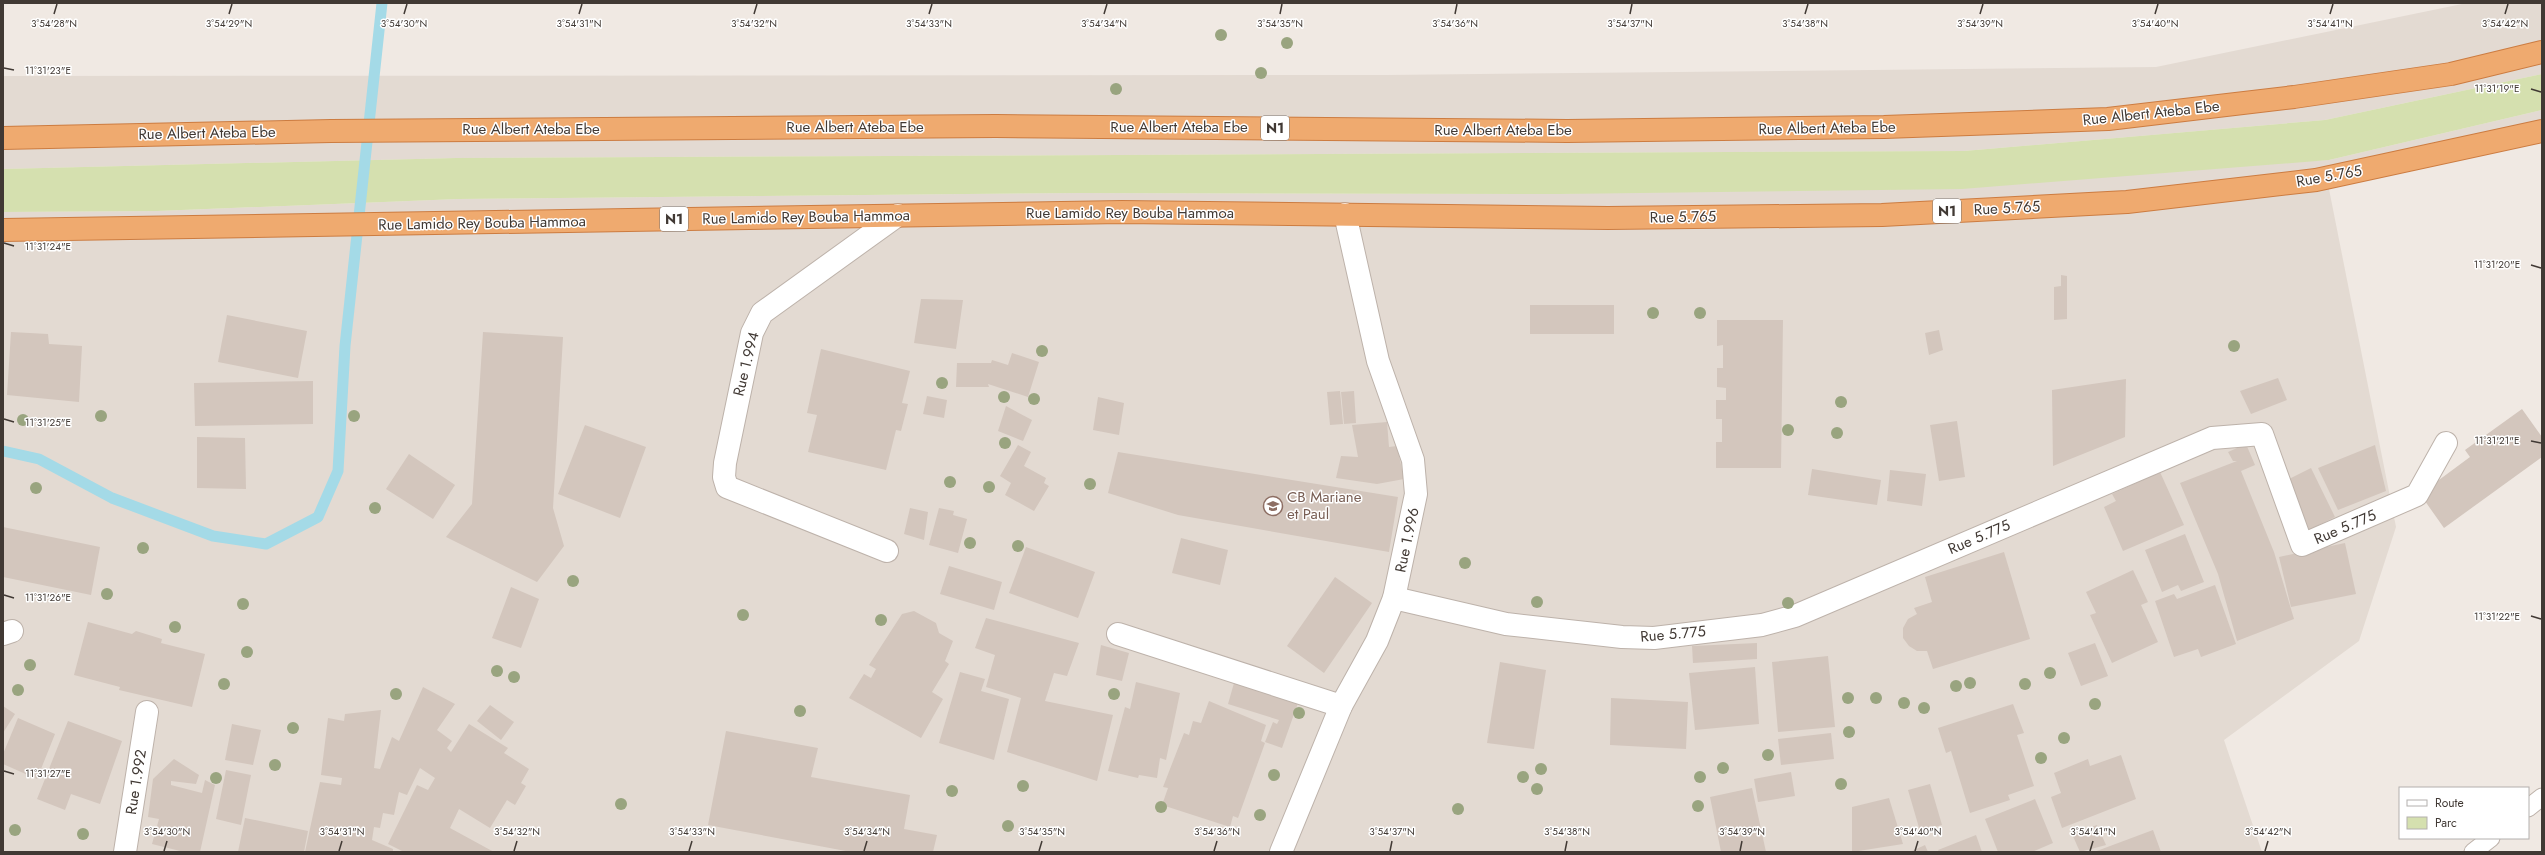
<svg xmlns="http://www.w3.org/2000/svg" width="2545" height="855" viewBox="0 0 2545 855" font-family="Jost,sans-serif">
<rect width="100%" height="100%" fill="#f0e9e3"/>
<g fill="#e3dad2">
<path d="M 2467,3 L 2542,3 L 2542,74 L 2325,120 L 1964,151 L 456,158 L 3,169 L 3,76 L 1387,75 L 2156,67 Z"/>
<path d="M 2542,110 L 2542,135 L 2328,184 L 2396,527 L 2359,641 L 2224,740 L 2262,852 L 3,852 L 3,212 L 157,211 L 458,199 L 1080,193 L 1560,194 L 2329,160 Z"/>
</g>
<path fill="#d5e0af" d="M 2542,74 L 2542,110 L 2329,160 L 1962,189 L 1560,194 L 1080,193 L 458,199 L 157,211 L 3,212 L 3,169 L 456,158 L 1964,151 L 2325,120 Z"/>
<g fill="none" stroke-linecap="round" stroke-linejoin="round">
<path stroke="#a4dae7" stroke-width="11" d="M 3,451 L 39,459 L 112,498 L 213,536 L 266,544 L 318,517 L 338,471 L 345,346 L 382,3"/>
</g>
<g fill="#d3c6bd">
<path d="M 2061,275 L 2067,276 L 2067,319 L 2054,320 L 2054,287 L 2061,286 Z"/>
<path d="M 921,299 L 963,300 L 956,349 L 914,343 Z"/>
<rect x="1530" y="305" width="84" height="29"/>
<path d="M 227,315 L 307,331 L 298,378 L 218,362 Z"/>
<path d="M 1717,320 L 1783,320 L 1781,468 L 1716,468 L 1716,442 L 1722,442 L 1722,419 L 1716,419 L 1716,400 L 1726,400 L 1726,388 L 1717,387 L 1717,368 L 1723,368 L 1723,345 L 1717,346 Z"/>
<path d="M 1939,330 L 1943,350 L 1929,355 L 1925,333 Z"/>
<path d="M 11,332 L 48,334 L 49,344 L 82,346 L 79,402 L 7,395 Z"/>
<path d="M 483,332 L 563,337 L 553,508 L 564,546 L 537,582 L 446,537 L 472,504 Z"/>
<path d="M 821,349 L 910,371 L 902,403 L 908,404 L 901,431 L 896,430 L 886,470 L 808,452 L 817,415 L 807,413 Z"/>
<path d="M 1012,353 L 1039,362 L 1028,397 L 988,384 L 989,387 L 956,387 L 957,363 L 991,363 L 992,360 L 1008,365 Z"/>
<path d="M 2278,378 L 2287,400 L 2251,414 L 2240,391 Z"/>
<path d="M 2126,379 L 2125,437 L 2053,466 L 2052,390 Z"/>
<path d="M 313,381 L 313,424 L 195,426 L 194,383 Z"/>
<path d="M 1340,391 L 1343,424 L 1330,425 L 1327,392 Z"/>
<path d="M 1354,391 L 1356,423 L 1344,424 L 1341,392 Z"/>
<path d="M 927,396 L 947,400 L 944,418 L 923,414 Z"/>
<path d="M 1098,397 L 1124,403 L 1119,435 L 1093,430 Z"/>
<path d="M 1006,406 L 1032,420 L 1023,441 L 998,431 Z"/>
<path d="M 2522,409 L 2542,437 L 2542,457 L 2444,528 L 2420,494 L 2470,457 L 2465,450 Z"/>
<path d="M 1957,421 L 1965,477 L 1939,481 L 1930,425 Z"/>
<path d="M 1387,422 L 1389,447 L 1397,446 L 1404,479 L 1377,484 L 1336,478 L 1341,456 L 1358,457 L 1352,425 Z"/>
<path d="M 585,425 L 646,447 L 620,518 L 558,494 Z"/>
<path d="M 197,437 L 245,438 L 246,489 L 197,488 Z"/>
<path d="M 2246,444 L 2255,465 L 2241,471 L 2274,552 L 2294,619 L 2237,641 L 2218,574 L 2180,483 L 2237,461 L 2233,461 L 2228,452 Z"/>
<path d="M 1018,445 L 1031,452 L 1024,466 L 1046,478 L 1044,483 L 1049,486 L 1034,511 L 1005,495 L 1011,483 L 1000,476 Z"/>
<path d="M 2375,445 L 2386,491 L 2338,510 L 2318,468 Z"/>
<path d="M 1118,452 L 1398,497 L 1389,552 L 1178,515 L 1108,493 Z"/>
<path d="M 409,454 L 455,485 L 433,519 L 386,489 Z"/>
<path d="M 2311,468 L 2335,517 L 2307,531 L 2283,482 Z"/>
<path d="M 1812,469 L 1881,480 L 1877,505 L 1808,495 Z"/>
<path d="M 1890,470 L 1926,474 L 1922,506 L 1887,501 Z"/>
<path d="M 2160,472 L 2184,525 L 2123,551 L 2104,507 L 2116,501 L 2112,494 Z"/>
<path d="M 910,508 L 928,512 L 924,540 L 904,534 Z"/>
<path d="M 939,508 L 954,511 L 953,515 L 967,519 L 958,553 L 929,545 Z"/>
<path d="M 3,527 L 100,547 L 91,595 L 3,577 Z"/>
<path d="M 2185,534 L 2204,582 L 2181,591 L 2178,585 L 2162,592 L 2145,550 Z"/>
<path d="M 1181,538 L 1228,550 L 1220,585 L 1172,573 Z"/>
<path d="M 2345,543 L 2356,594 L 2291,607 L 2279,557 Z"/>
<path d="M 1026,547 L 1095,572 L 1078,618 L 1009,593 Z"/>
<path d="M 2004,552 L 2030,639 L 1933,669 L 1927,651 L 1917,651 L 1909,646 L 1903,638 L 1903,628 L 1908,619 L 1917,614 L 1914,608 L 1932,602 L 1925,577 Z"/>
<path d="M 949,566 L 1002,582 L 994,610 L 940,594 Z"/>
<path d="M 2133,570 L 2148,602 L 2141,605 L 2158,642 L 2112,663 L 2090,615 L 2096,613 L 2086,592 Z"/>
<path d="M 1335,577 L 1372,603 L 1324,673 L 1287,646 Z"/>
<path d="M 2215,585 L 2236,644 L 2201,657 L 2198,649 L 2174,657 L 2155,601 L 2174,594 L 2177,599 Z"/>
<path d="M 511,587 L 539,599 L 521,648 L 492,638 Z"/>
<path d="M 914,611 L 936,623 L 939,633 L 953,641 L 945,661 L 949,664 L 932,692 L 943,699 L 921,738 L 849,698 L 864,674 L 871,678 L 876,669 L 869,665 L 902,614 Z"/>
<path d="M 986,618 L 1079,643 L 1067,676 L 1054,673 L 1045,701 L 1113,715 L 1097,781 L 1007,752 L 1021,698 L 986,687 L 995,655 L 975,648 Z"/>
<path d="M 88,622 L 132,634 L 136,631 L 162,639 L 161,643 L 205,654 L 192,707 L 119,690 L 120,687 L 74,675 Z"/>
<path d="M 1757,643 L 1757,659 L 1693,663 L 1692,646 Z"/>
<path d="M 2095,643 L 2108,676 L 2081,686 L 2068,653 Z"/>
<path d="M 1101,645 L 1129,653 L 1122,681 L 1096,675 Z"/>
<path d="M 1828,656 L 1835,727 L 1778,732 L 1772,662 Z"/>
<path d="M 1500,662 L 1546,670 L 1534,749 L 1487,743 Z"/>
<path d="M 1755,667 L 1759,724 L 1695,730 L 1689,673 Z"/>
<path d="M 960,672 L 985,679 L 981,691 L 1009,699 L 994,760 L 939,743 Z"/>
<path d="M 1136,682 L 1180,693 L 1166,760 L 1160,758 L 1157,778 L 1139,775 L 1138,778 L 1108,771 L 1125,707 L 1130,709 Z"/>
<path d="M 1234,683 L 1298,703 L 1282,748 L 1265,742 L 1273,722 L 1277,724 L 1279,720 L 1228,704 Z"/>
<path d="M 423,687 L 455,704 L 437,730 L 452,741 L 447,748 L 451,752 L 469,724 L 508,748 L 504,753 L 529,769 L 521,783 L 526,786 L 515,805 L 507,800 L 490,828 L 459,809 L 450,828 L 494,852 L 404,852 L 388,844 L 417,785 L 428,790 L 435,778 L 420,768 L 407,795 L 399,792 L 394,815 L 383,813 L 380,828 L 374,827 L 372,840 L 393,849 L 393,852 L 305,852 L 320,782 L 341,785 L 342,778 L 321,775 L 328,718 L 344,721 L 345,714 L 381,710 L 374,768 L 380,769 L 392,737 L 399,741 Z"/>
<path d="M 1611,698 L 1688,702 L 1686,749 L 1610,745 Z"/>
<path d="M 1209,701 L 1266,725 L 1261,741 L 1265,743 L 1238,818 L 1233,816 L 1230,827 L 1162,805 L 1168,788 L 1163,787 L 1184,733 L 1189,735 L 1193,721 L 1201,723 Z"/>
<path d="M 2013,704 L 2024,733 L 2017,735 L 2034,786 L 2008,795 L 2010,800 L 1970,813 L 1951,751 L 1946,753 L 1938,728 Z"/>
<path d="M 490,705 L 514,722 L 501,740 L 477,721 Z"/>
<path d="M 3,706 L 15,714 L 3,733 Z"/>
<path d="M 18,718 L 55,734 L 37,779 L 3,764 L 3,754 Z"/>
<path d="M 68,721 L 122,741 L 100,804 L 71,794 L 65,810 L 37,799 Z"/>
<path d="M 232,724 L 261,730 L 253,765 L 225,760 Z"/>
<path d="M 726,731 L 818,748 L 811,777 L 910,795 L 904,829 L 937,835 L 933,852 L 851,852 L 708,825 Z"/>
<path d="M 1831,733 L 1834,759 L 1781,765 L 1778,739 Z"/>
<path d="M 2121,755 L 2136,799 L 2062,828 L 2051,797 L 2061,793 L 2054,773 L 2088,759 L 2090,766 Z"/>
<path d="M 174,759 L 199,775 L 196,784 L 171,781 L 171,785 L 202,793 L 205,780 L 215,785 L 200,852 L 184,852 L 152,844 L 159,819 L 148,817 L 153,779 Z"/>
<path d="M 226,770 L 251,775 L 241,825 L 216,819 Z"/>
<path d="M 1791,772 L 1795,796 L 1758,802 L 1754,779 Z"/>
<path d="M 1930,784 L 1942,825 L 1920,831 L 1908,790 Z"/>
<path d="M 1752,788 L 1766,852 L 1721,852 L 1710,797 Z"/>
<path d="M 1889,798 L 1903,844 L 1852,852 L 1852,807 Z"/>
<path d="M 2035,799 L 2053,843 L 2032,852 L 1998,852 L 1985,819 Z"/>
<path d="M 245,818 L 308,831 L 304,852 L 238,852 Z"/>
<path d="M 2097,825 L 2106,845 L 2080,852 L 2072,834 Z"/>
<path d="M 2153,830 L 2161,852 L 2094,852 Z"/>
<path d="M 1976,835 L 1982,852 L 1939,852 L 1938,850 Z"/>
<path d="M 1925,845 L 1928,852 L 1910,852 Z"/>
</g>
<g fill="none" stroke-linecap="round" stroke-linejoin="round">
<defs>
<g id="lane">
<path d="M 2528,808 L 2542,797"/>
<path d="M 2473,852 L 2491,838"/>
</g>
<g id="street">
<path d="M 887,551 L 727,487 L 724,477 L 725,463 L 752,333 L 762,313 L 898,215"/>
<path d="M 1394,598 L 1506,624 L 1622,637 L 1654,638 L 1762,625 L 1795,616 L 2212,438 L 2262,434 L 2302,545 L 2417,495 L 2446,443"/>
<path d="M 3,634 L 12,631"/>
<path d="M 1118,634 L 1341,706"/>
<path d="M 125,852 L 147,712"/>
<path d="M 1281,852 L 1341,706 L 1377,641 L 1394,598 L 1416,494 L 1413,460 L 1378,361 L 1345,214"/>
</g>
<g id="highway">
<path d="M 3,138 L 331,131 L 996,126 L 1567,131 L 1884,127 L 2108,119 L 2294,97 L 2451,74 L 2542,52"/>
<path d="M 3,230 L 1122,212 L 1608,218 L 1882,215 L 2127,202 L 2316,180 L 2542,131"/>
</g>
</defs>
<use href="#lane" stroke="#bdb2aa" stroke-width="19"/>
<use href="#street" stroke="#bdb2aa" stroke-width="24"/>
<use href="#highway" stroke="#cc7c41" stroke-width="24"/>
<use href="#lane" stroke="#fff" stroke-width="17"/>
<use href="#street" stroke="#fff" stroke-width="22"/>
<use href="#highway" stroke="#efaa6f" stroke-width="22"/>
</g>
<g fill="#99a47f">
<circle cx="1221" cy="35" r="6"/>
<circle cx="1287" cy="43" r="6"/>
<circle cx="1261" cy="73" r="6"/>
<circle cx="1116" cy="89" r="6"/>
<circle cx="1653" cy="313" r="6"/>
<circle cx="1700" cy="313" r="6"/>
<circle cx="2234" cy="346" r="6"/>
<circle cx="1042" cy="351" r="6"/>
<circle cx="942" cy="383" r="6"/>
<circle cx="1004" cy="397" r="6"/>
<circle cx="1034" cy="399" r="6"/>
<circle cx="1841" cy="402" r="6"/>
<circle cx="101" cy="416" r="6"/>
<circle cx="354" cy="416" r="6"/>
<circle cx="23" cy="420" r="6"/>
<circle cx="1788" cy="430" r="6"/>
<circle cx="1837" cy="433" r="6"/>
<circle cx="1005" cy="443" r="6"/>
<circle cx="950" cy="482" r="6"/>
<circle cx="1090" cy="484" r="6"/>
<circle cx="989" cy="487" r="6"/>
<circle cx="36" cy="488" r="6"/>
<circle cx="375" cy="508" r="6"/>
<circle cx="970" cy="543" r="6"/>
<circle cx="1018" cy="546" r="6"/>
<circle cx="143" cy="548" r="6"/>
<circle cx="1465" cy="563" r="6"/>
<circle cx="573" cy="581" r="6"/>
<circle cx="107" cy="594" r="6"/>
<circle cx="1537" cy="602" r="6"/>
<circle cx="1788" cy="603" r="6"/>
<circle cx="243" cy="604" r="6"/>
<circle cx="743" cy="615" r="6"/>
<circle cx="881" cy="620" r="6"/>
<circle cx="175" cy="627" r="6"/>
<circle cx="247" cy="652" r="6"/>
<circle cx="30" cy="665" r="6"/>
<circle cx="497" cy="671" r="6"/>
<circle cx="2050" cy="673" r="6"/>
<circle cx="514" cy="677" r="6"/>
<circle cx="1970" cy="683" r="6"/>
<circle cx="224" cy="684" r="6"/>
<circle cx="2025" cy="684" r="6"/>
<circle cx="1956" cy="686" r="6"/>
<circle cx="18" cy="690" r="6"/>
<circle cx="396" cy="694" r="6"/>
<circle cx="1114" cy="694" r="6"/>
<circle cx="1848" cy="698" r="6"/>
<circle cx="1876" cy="698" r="6"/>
<circle cx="1904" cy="703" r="6"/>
<circle cx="2095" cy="704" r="6"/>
<circle cx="1924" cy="708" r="6"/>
<circle cx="800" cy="711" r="6"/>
<circle cx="1299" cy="713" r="6"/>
<circle cx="293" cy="728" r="6"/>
<circle cx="1849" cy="732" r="6"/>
<circle cx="2064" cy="738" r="6"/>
<circle cx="1768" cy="755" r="6"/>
<circle cx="2041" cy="758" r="6"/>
<circle cx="275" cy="765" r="6"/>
<circle cx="1723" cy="768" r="6"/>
<circle cx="1541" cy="769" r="6"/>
<circle cx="1274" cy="775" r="6"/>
<circle cx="1523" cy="777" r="6"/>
<circle cx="1700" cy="777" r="6"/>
<circle cx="216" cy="778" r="6"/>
<circle cx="1841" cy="784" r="6"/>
<circle cx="1023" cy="786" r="6"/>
<circle cx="1537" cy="789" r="6"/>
<circle cx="952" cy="791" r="6"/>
<circle cx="621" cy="804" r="6"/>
<circle cx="1698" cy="806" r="6"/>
<circle cx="1161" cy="807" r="6"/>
<circle cx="1458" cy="809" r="6"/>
<circle cx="1260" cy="815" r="6"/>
<circle cx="1008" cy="826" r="6"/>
<circle cx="15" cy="830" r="6"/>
<circle cx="83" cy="834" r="6"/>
</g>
<path fill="none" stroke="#413934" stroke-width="1.5" d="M 54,14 L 57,4M 229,14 L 232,4M 404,14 L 407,4M 579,14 L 582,4M 754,14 L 757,4M 929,14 L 932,4M 1104,14 L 1107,4M 1280,14 L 1282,4M 1455,14 L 1457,4M 1630,14 L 1632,4M 1805,14 L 1808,4M 1980,14 L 1983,4M 2155,14 L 2158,4M 2330,14 L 2333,4M 2505,14 L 2508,4M 4,68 L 14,70M 2531,89 L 2541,92M 4,243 L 14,246M 2531,265 L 2541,268M 4,419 L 14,422M 2531,441 L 2541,443M 4,595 L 14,598M 2531,616 L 2541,619M 4,771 L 14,774M 164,851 L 167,841M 339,851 L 342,841M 514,851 L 517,841M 689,851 L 692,841M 864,851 L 867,841M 1039,851 L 1042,841M 1214,851 L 1217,841M 1390,851 L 1392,841M 1565,851 L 1567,841M 1740,851 L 1742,841M 1915,851 L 1918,841M 2090,851 L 2093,841M 2265,851 L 2268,841"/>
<defs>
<symbol id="school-ring" viewBox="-11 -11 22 22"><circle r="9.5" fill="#fff" stroke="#8d6e63" stroke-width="1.5"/><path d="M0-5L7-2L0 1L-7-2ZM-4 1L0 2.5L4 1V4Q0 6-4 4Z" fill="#8d6e63"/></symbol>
</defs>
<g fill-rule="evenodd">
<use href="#school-ring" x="1262" y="495" width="22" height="22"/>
</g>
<g text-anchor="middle" stroke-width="3" stroke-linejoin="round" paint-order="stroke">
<g fill="#fff" stroke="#7a7471" stroke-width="1">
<rect x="1261" y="116" width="28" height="24" rx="3"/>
<rect x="1933" y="199" width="28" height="24" rx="3"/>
<rect x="660" y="207" width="28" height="24" rx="3"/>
</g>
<g font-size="14" font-weight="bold" fill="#413934">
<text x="1275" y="133">N1</text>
<text x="1947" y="216">N1</text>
<text x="674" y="224">N1</text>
</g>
<g font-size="15" fill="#413934" stroke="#fff">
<text transform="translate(2151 113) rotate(-6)" y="5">Rue Albert Ateba Ebe</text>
<text x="855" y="132">Rue Albert Ateba Ebe</text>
<text x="1179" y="132">Rue Albert Ateba Ebe</text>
<text transform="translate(1827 128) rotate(-1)" y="5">Rue Albert Ateba Ebe</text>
<text x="531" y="134">Rue Albert Ateba Ebe</text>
<text x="1503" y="135">Rue Albert Ateba Ebe</text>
<text transform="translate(207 133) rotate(-1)" y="5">Rue Albert Ateba Ebe</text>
<text transform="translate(2329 176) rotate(-10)" y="5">Rue 5.765</text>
<text transform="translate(2007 208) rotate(-3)" y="5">Rue 5.765</text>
<text x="1130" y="218">Rue Lamido Rey Bouba Hammoa</text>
<text transform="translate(806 217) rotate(-1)" y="5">Rue Lamido Rey Bouba Hammoa</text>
<text transform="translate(1683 217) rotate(-1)" y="5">Rue 5.765</text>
<text transform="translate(482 223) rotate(-1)" y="5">Rue Lamido Rey Bouba Hammoa</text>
<text transform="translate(746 364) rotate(-76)" y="5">Rue 1.994</text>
<text transform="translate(2345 527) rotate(-23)" y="5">Rue 5.775</text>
<text transform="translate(1979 537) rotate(-23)" y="5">Rue 5.775</text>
<text transform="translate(1407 540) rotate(-78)" y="5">Rue 1.996</text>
<text transform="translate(1673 634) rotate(-5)" y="5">Rue 5.775</text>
<text transform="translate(136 782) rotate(-81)" y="5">Rue 1.992</text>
</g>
<g font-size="15" fill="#785e54" stroke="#fff" text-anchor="start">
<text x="1287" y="502">CB Mariane<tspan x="1287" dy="17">et Paul</tspan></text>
</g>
</g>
<g font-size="10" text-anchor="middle" fill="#413934" stroke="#fff" stroke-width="3" stroke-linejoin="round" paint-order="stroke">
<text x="54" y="27">3°54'28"N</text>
<text x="229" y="27">3°54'29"N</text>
<text x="404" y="27">3°54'30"N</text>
<text x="579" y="27">3°54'31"N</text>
<text x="754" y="27">3°54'32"N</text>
<text x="929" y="27">3°54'33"N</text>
<text x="1104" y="27">3°54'34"N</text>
<text x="1280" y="27">3°54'35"N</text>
<text x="1455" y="27">3°54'36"N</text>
<text x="1630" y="27">3°54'37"N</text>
<text x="1805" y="27">3°54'38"N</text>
<text x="1980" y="27">3°54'39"N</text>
<text x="2155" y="27">3°54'40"N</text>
<text x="2330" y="27">3°54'41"N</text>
<text x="2505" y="27">3°54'42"N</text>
<text x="48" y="74">11°31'23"E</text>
<text x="2497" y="92">11°31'19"E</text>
<text x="48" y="250">11°31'24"E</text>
<text x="2497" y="268">11°31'20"E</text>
<text x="48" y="426">11°31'25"E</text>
<text x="2497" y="444">11°31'21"E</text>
<text x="48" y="601">11°31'26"E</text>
<text x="2497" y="620">11°31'22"E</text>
<text x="48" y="777">11°31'27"E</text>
<text x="167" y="835">3°54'30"N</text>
<text x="342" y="835">3°54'31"N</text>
<text x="517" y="835">3°54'32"N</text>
<text x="692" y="835">3°54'33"N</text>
<text x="867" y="835">3°54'34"N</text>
<text x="1042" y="835">3°54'35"N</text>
<text x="1217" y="835">3°54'36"N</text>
<text x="1392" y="835">3°54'37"N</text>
<text x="1567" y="835">3°54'38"N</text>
<text x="1742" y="835">3°54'39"N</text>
<text x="1918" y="835">3°54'40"N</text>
<text x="2093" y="835">3°54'41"N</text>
<text x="2268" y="835">3°54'42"N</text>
</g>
<rect width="2545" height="855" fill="none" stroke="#413934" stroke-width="8"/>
<rect x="2399" y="787" width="130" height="52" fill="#ffffff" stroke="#b3b0ae"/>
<rect x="2407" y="800" width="20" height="6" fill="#ffffff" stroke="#b3b0ae"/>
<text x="2435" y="807" font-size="12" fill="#413934">Route</text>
<rect x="2407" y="817" width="20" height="12" fill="#d5e0af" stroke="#b3b0ae"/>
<text x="2435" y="827" font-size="12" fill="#413934">Parc</text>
</svg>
